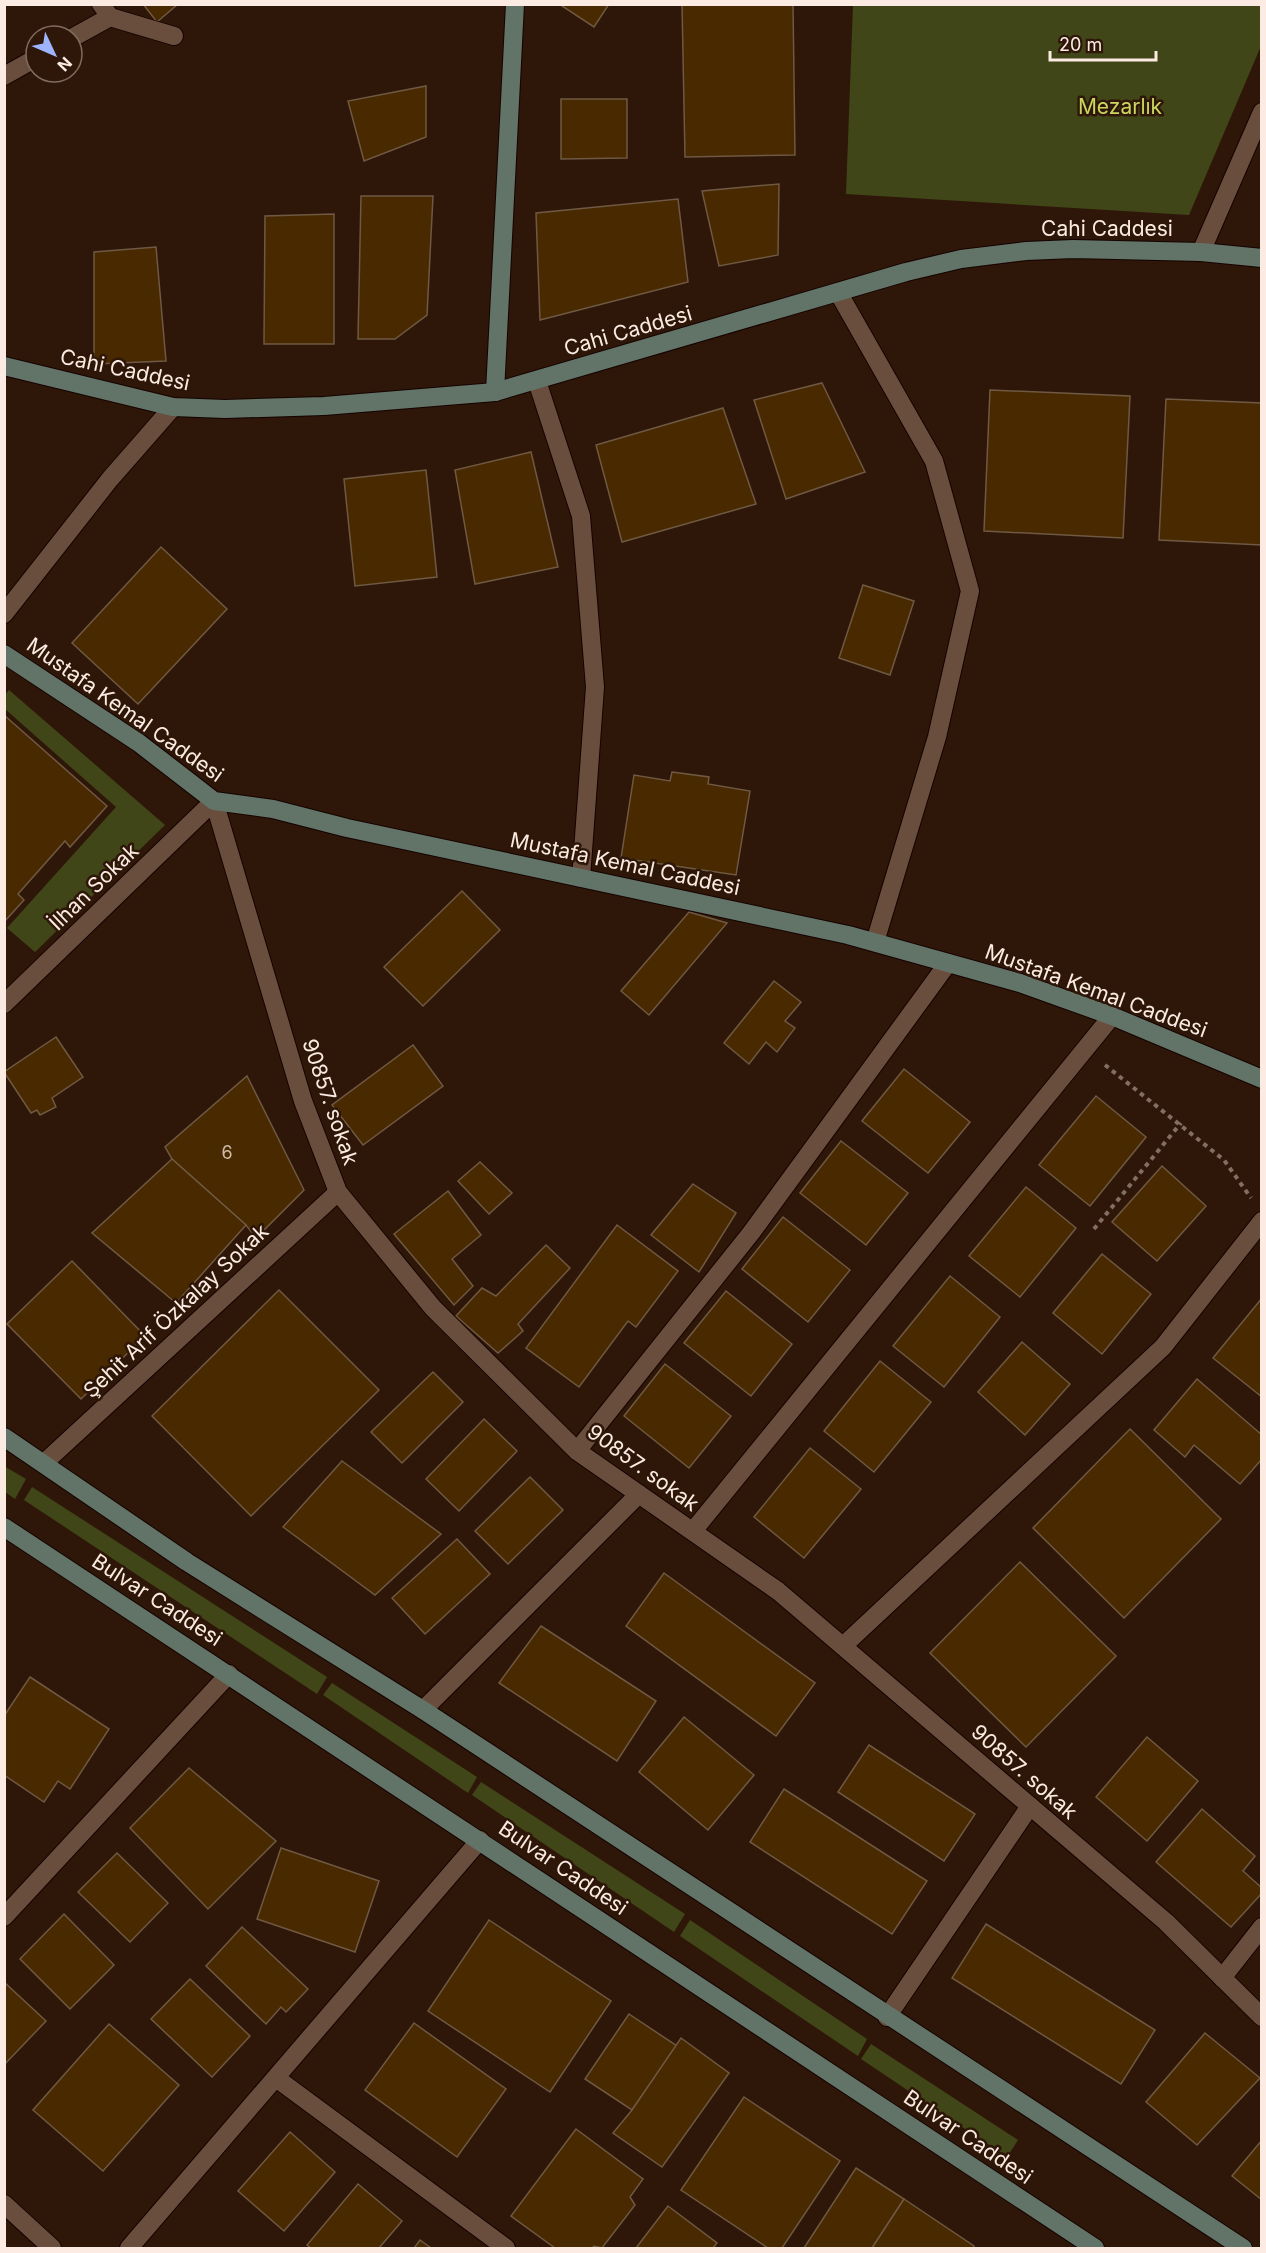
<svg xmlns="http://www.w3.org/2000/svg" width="1266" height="2253" viewBox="0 0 1266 2253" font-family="Inter,sans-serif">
<rect width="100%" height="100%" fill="#2e1708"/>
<g fill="#414619">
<path d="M 853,5 L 1261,5 L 1261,46 L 1189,215 L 846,194 Z"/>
<path d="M 9,690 L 165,825 L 35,952 L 7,928 L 116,807 L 5,709 L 5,695 Z"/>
<path d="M 4,1466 L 26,1479 L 15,1499 L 5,1492 Z"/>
<path d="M 32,1487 L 327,1677 L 317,1694 L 24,1500 Z"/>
<path d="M 332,1683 L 477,1777 L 468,1793 L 323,1695 Z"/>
<path d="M 481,1782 L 685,1914 L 674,1932 L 472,1795 Z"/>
<path d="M 690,1920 L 867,2039 L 858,2056 L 680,1936 Z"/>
<path d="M 871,2044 L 1018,2140 L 1007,2157 L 861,2059 Z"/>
</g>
<g fill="#482900" stroke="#6f5943" stroke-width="1.5">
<path d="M 143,4 L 178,4 L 157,22 Z"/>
<path d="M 559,4 L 609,4 L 594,27 Z"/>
<path d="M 682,4 L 793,4 L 795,155 L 685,157 Z"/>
<path d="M 426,86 L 426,137 L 364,161 L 348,101 Z"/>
<path d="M 561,99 L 627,99 L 627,158 L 561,159 Z"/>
<path d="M 779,184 L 778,255 L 719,266 L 702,191 Z"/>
<path d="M 361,196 L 433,196 L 427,315 L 395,339 L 358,339 Z"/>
<path d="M 678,199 L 688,282 L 540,320 L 536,213 Z"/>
<path d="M 334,214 L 334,344 L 264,344 L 265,216 Z"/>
<path d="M 156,247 L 166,361 L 94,364 L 94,252 Z"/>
<path d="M 822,383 L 865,472 L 786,499 L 754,400 Z"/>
<path d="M 990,390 L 1130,396 L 1123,538 L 984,531 Z"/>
<path d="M 1166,399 L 1262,403 L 1262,545 L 1159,540 Z"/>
<path d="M 723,408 L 756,504 L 622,542 L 596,445 Z"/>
<path d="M 531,452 L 558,567 L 475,584 L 455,470 Z"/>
<path d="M 426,470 L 437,577 L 355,586 L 344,479 Z"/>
<path d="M 161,547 L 227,609 L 138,704 L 72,643 Z"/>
<path d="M 863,585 L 914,601 L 890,675 L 839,658 Z"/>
<path d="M 4,715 L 107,806 L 70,847 L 65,841 L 18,894 L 24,900 L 4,922 Z"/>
<path d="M 672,772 L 709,777 L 708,784 L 750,791 L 736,875 L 621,858 L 634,775 L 670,781 Z"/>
<path d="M 462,891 L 500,930 L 423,1006 L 384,967 Z"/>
<path d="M 689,912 L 727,923 L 649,1015 L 621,991 Z"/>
<path d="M 774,981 L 801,1002 L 785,1021 L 795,1028 L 777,1052 L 766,1042 L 749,1064 L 724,1043 Z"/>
<path d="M 56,1037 L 83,1077 L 52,1098 L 56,1107 L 40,1115 L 37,1110 L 31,1113 L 4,1072 Z"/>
<path d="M 413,1045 L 443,1086 L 363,1145 L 332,1105 Z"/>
<path d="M 904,1069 L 970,1122 L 928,1173 L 862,1121 Z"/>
<path d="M 247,1076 L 304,1190 L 256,1238 L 246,1225 L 172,1159 L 165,1147 Z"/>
<path d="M 1096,1096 L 1146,1137 L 1090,1206 L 1039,1165 Z"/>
<path d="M 841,1141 L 908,1193 L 866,1245 L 800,1193 Z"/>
<path d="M 172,1159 L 246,1225 L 176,1303 L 92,1233 Z"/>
<path d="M 480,1162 L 512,1193 L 489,1214 L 458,1181 Z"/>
<path d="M 1162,1166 L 1206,1206 L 1157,1261 L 1112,1222 Z"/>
<path d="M 693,1184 L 736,1213 L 699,1272 L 651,1235 Z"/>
<path d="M 1026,1187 L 1076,1228 L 1020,1297 L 969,1256 Z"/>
<path d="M 448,1191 L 481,1235 L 452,1259 L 473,1286 L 454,1305 L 394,1234 Z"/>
<path d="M 783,1217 L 850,1270 L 808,1322 L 742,1269 Z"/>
<path d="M 617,1225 L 678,1271 L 636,1327 L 628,1321 L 579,1387 L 526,1348 Z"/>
<path d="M 546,1245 L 570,1268 L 518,1324 L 523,1331 L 498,1353 L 456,1316 L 482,1288 L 496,1296 Z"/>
<path d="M 1102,1254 L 1151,1294 L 1102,1354 L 1053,1313 Z"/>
<path d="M 72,1261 L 145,1336 L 81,1399 L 7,1324 Z"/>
<path d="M 950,1276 L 1000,1317 L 944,1387 L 893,1346 Z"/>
<path d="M 279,1290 L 379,1390 L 251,1516 L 152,1416 Z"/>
<path d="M 726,1291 L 792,1344 L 751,1396 L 684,1343 Z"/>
<path d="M 1262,1298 L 1262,1397 L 1213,1358 Z"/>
<path d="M 1022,1342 L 1070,1384 L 1025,1435 L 978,1392 Z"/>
<path d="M 880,1361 L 931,1402 L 874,1472 L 824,1431 Z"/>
<path d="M 665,1364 L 731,1416 L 689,1468 L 624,1416 Z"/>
<path d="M 433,1372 L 463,1402 L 402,1463 L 371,1432 Z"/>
<path d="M 1197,1379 L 1262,1435 L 1262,1459 L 1240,1484 L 1194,1445 L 1185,1457 L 1154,1430 Z"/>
<path d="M 484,1419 L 517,1451 L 459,1511 L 426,1479 Z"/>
<path d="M 1130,1429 L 1221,1519 L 1124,1618 L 1033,1528 Z"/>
<path d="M 810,1448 L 861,1489 L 804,1558 L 754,1517 Z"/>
<path d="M 342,1461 L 441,1534 L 375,1595 L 283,1527 Z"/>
<path d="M 530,1477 L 563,1510 L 508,1564 L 475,1531 Z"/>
<path d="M 457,1539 L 490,1574 L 425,1634 L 392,1598 Z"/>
<path d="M 1020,1562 L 1116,1656 L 1026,1747 L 930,1653 Z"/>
<path d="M 664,1573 L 815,1683 L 776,1736 L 626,1626 Z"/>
<path d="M 541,1626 L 656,1701 L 617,1761 L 499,1683 Z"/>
<path d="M 30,1677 L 109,1729 L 70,1789 L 58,1781 L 44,1802 L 4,1775 L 4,1716 Z"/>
<path d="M 684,1717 L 754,1775 L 708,1830 L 639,1772 Z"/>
<path d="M 1147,1737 L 1198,1781 L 1147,1841 L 1096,1797 Z"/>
<path d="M 869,1745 L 975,1814 L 944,1861 L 838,1792 Z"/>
<path d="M 189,1768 L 276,1841 L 208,1909 L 130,1828 Z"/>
<path d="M 784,1789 L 927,1881 L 892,1934 L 750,1842 Z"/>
<path d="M 1202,1809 L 1255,1856 L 1243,1871 L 1262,1888 L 1262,1893 L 1231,1927 L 1156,1862 Z"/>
<path d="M 281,1848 L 379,1881 L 355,1952 L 257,1919 Z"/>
<path d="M 117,1853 L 168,1903 L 130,1942 L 78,1892 Z"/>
<path d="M 64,1914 L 114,1965 L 70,2009 L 20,1959 Z"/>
<path d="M 489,1920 L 611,2001 L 550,2092 L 428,2011 Z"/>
<path d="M 986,1924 L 1155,2030 L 1121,2084 L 952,1978 Z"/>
<path d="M 242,1927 L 308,1989 L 286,2012 L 281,2007 L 266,2024 L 206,1966 Z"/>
<path d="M 190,1979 L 250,2036 L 212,2077 L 151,2019 Z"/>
<path d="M 4,1982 L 46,2021 L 4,2065 Z"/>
<path d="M 629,2014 L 677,2046 L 632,2110 L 585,2079 Z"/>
<path d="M 414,2023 L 506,2089 L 457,2157 L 365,2090 Z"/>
<path d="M 109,2024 L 179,2085 L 103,2171 L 33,2110 Z"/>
<path d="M 1205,2033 L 1260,2078 L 1197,2145 L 1146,2102 Z"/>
<path d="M 681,2038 L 729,2073 L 662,2167 L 613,2133 L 632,2110 Z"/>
<path d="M 744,2097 L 840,2161 L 782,2248 L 768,2248 L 681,2190 Z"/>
<path d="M 576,2129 L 643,2179 L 630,2197 L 635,2205 L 602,2248 L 594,2246 L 592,2248 L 555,2248 L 511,2216 Z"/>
<path d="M 290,2132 L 335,2172 L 284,2231 L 238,2191 Z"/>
<path d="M 1262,2140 L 1262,2200 L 1232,2176 Z"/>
<path d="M 856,2168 L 904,2199 L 872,2248 L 804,2248 Z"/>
<path d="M 358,2184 L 402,2221 L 379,2248 L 311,2248 L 307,2245 Z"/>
<path d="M 904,2199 L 974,2246 L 973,2248 L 872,2248 Z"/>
<path d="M 668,2206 L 717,2243 L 713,2248 L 636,2248 Z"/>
<path d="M 420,2240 L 431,2248 L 414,2248 Z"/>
</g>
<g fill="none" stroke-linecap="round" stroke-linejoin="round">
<defs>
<g id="street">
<path d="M 110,17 L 174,36"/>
<path d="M 72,38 L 110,17 L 101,4"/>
<path d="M 4,76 L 36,58"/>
<path d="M 1201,252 L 1262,112"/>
<path d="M 838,292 L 934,461 L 970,591 L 937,737 L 875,942"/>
<path d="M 537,381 L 581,516 L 595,687 L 581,878"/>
<path d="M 4,614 L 110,479 L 173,407"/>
<path d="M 4,1004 L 214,801 L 303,1101 L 338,1192 L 433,1308 L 577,1451 L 778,1591 L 1166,1922 L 1262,2017"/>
<path d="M 577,1451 L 751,1233 L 948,963"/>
<path d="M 44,1463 L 338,1192"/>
<path d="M 693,1531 L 1112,1016"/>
<path d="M 843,1646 L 1163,1347 L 1262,1221"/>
<path d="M 423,1710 L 639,1494"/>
<path d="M 4,1917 L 229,1674"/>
<path d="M 1222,1978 L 1262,1927"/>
<path d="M 887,2017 L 1030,1806"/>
<path d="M 276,2078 L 506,2248"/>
<path d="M 4,2204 L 52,2248"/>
<path d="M 129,2248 L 480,1840"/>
</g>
<g id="secondary">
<path d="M 4,366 L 173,407 L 225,409 L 324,406 L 495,392 L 906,272 L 961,259 L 1026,251 L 1073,249 L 1201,252 L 1262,258"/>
<path d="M 495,392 L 515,4"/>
<path d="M 4,654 L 139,743 L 214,801 L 273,809 L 347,828 L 848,935 L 1020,983 L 1112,1016 L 1262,1079"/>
<path d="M 4,1437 L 187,1562 L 423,1710 L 1243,2248"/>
<path d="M 4,1527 L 1095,2248"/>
</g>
</defs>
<use href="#street" stroke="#150300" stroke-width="20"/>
<use href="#secondary" stroke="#150300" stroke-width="20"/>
<g stroke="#836f62" stroke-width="4" stroke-dasharray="4.5 4.5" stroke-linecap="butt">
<path d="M 1105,1065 L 1224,1160 L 1251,1198"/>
<path d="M 1094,1229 L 1181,1123"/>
</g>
<use href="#street" stroke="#694e3e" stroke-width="18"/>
<use href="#secondary" stroke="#627368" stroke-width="18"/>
</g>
<g text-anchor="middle" stroke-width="5" stroke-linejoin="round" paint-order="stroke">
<g font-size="18" fill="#cfbaaa">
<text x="227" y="1159">6</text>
</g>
<g font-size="21" fill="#cad75f" stroke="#2e1708">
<text x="1120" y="114">Mezarlık</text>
</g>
<g font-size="21" fill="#fcebe2" stroke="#2e1708">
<text x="1107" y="236">Cahi Caddesi</text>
<text transform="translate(628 331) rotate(-16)" y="7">Cahi Caddesi</text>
<text transform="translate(125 370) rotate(12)" y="7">Cahi Caddesi</text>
<text transform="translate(125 710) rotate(35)" y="7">Mustafa Kemal Caddesi</text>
<text transform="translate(625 864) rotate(12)" y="7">Mustafa Kemal Caddesi</text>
<text transform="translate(94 887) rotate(-44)" y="7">İlhan Sokak</text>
<text transform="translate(1096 991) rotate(20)" y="7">Mustafa Kemal Caddesi</text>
<text transform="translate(330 1102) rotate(71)" y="7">90857. sokak</text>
<text transform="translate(176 1311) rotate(-43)" y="7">Şehit Arif Özkalay Sokak</text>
<text transform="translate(643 1468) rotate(36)" y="7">90857. sokak</text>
<text transform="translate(157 1600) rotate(33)" y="7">Bulvar Caddesi</text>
<text transform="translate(1024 1772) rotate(41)" y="7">90857. sokak</text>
<text transform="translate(563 1868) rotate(34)" y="7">Bulvar Caddesi</text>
<text transform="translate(968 2137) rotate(34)" y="7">Bulvar Caddesi</text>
</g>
</g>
<rect width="1266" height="2253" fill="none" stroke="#fcebe2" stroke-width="12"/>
<g transform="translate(54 54) rotate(134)"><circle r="28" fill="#2e1708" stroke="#806c5f" stroke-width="1.5"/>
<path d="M0-4.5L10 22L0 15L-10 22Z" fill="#9eb4fd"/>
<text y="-9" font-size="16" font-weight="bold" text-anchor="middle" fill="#fcebe2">N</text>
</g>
<path d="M1050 51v9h106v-9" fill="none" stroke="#fcebe2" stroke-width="3"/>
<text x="1059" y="51" font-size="18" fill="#fcebe2" stroke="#2e1708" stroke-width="4.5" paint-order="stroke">20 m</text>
</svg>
